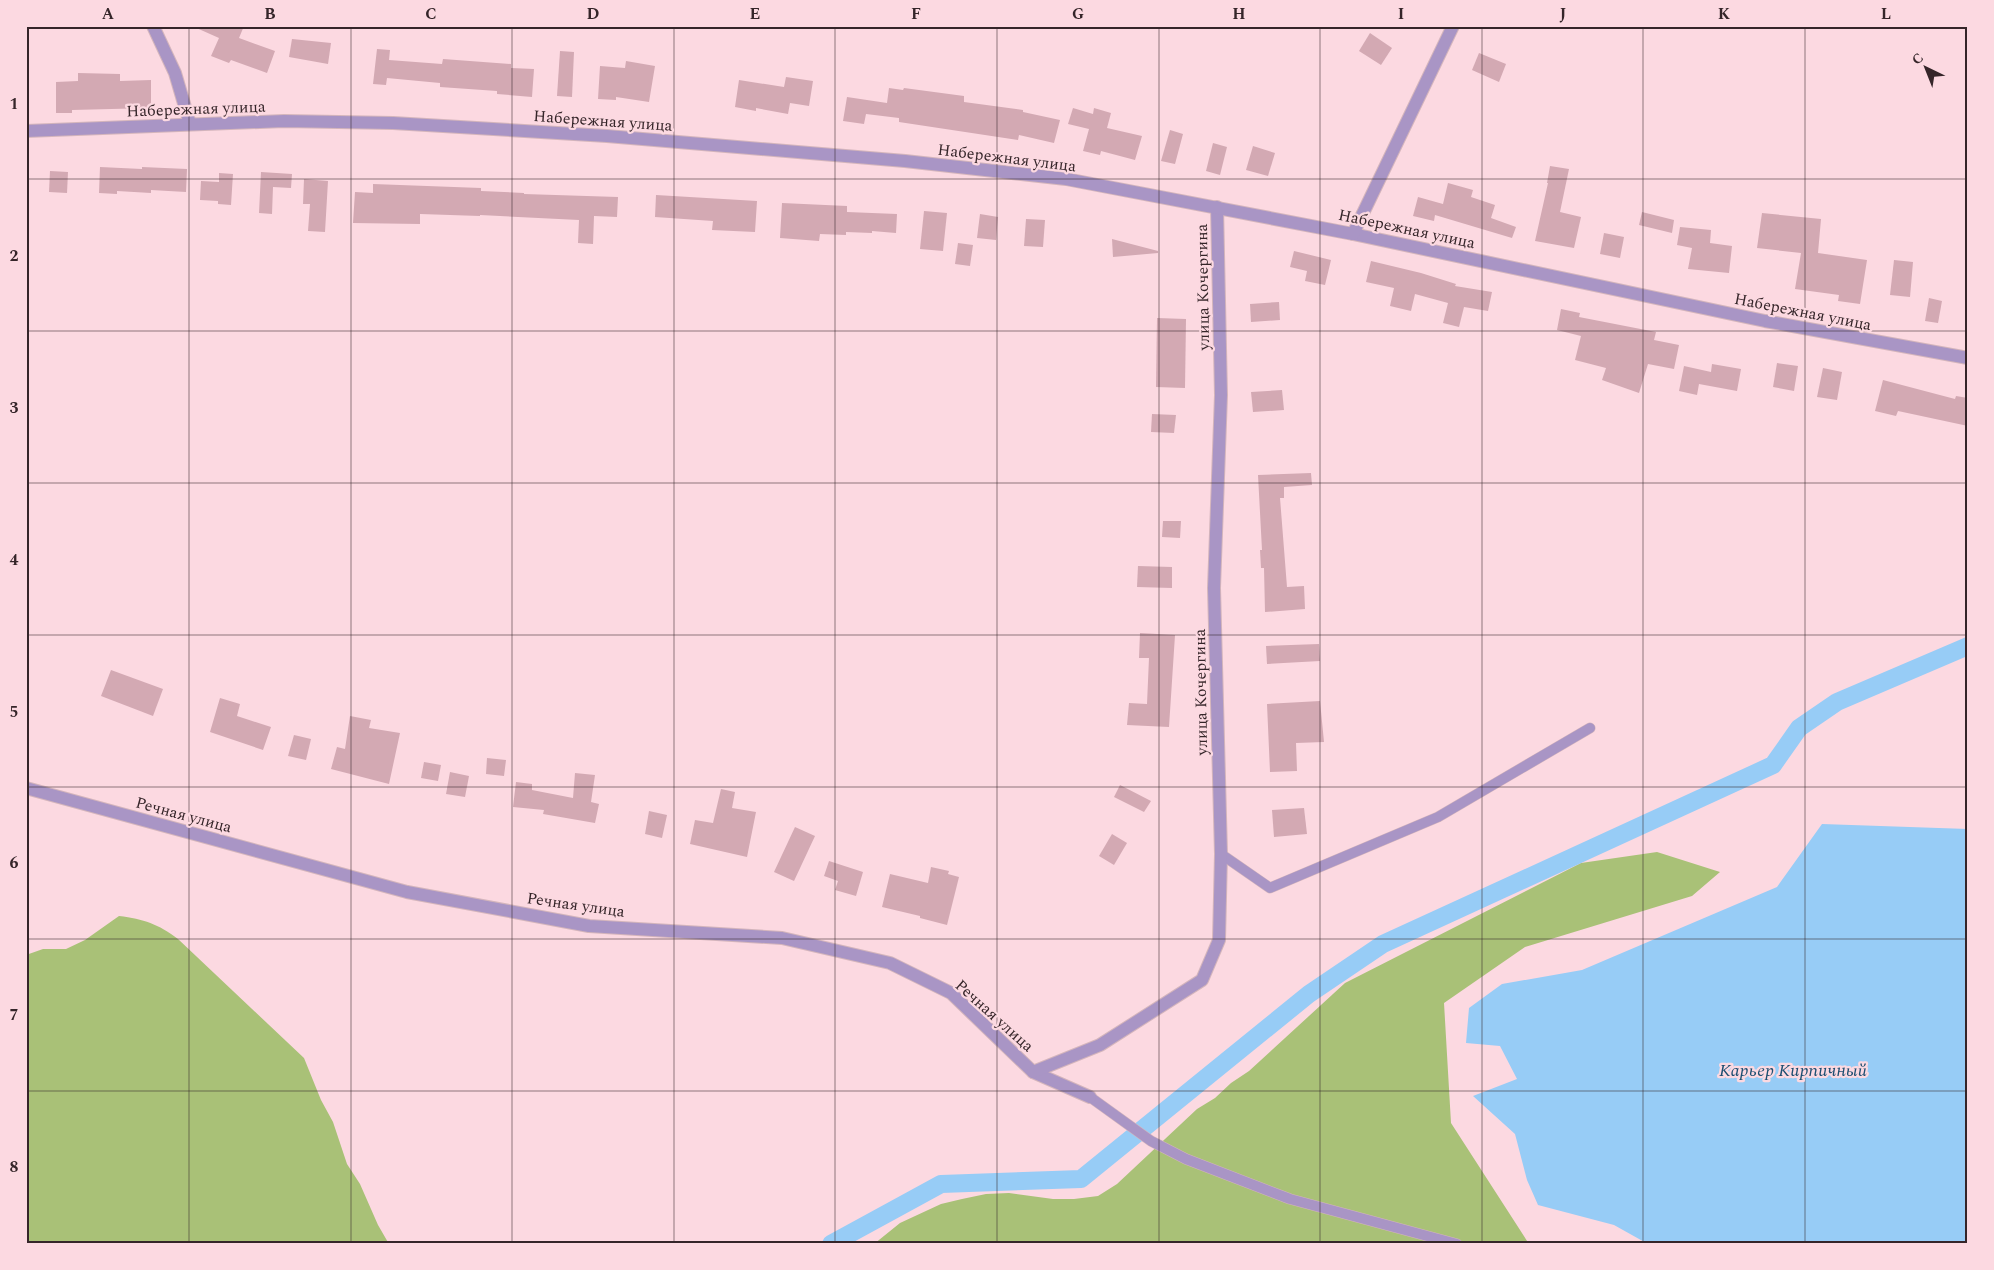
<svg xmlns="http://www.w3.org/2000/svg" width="1994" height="1270" viewBox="0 0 1994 1270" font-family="Spectral,serif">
<rect width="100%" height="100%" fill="#fcd9e1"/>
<g fill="#a9c177">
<path d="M 1657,852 L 1720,872 L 1692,896 L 1525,947 L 1444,1003 L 1451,1123 L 1529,1244 L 1369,1244 L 1360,1241 L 1361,1244 L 874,1244 L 900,1223 L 941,1204 L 962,1199 L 986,1194 L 1009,1193 L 1053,1199 L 1074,1199 L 1098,1196 L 1117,1184 L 1197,1109 L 1215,1098 L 1231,1083 L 1249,1071 L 1345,983 L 1581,863 Z"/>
<path d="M 119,916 C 144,919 158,924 178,939 L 304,1058 L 321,1100 L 333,1122 L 347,1164 L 360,1184 L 378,1225 L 389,1244 L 26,1244 L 26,955 L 43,949 L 66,949 L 85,940 Z"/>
</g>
<path fill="#97ccf6" d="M 1822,824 L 1968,829 L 1968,1244 L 1648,1244 L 1614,1225 L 1538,1205 L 1527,1180 L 1515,1134 L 1473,1096 L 1517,1079 L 1500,1046 L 1466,1043 L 1469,1008 L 1502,984 L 1582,970 L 1777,887 Z"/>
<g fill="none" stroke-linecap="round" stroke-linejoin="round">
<path stroke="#97ccf6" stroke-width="18" d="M 831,1244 L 941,1184 L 1081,1179 L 1309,994 L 1383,944 L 1773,765 L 1799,728 L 1837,702 L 1968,646"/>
</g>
<g fill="#d3a9b3">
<path d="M 192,26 L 244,26 L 239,38 L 275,51 L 267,73 L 231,60 L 229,63 L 211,56 L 219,38 Z"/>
<path d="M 1370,33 L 1392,48 L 1381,65 L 1359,51 Z"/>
<path d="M 292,39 L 331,43 L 328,64 L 289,57 Z"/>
<path d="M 377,49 L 390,50 L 389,60 L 442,64 L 443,59 L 511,64 L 511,68 L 534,69 L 532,97 L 497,94 L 497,91 L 440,87 L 440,83 L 387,78 L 386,85 L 373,84 Z"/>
<path d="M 560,51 L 574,52 L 572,97 L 557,96 Z"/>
<path d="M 1479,53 L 1506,64 L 1499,82 L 1472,70 Z"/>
<path d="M 626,61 L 655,66 L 649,102 L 616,97 L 616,100 L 598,99 L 600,66 L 625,68 Z"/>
<path d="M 78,73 L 120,74 L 120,81 L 151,80 L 151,108 L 72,110 L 72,113 L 56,113 L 56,82 L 78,81 Z"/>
<path d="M 786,77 L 813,81 L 809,106 L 790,103 L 788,114 L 756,108 L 756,111 L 735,107 L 739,80 L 784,87 Z"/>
<path d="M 889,88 L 903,90 L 904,88 L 964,96 L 964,102 L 1023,110 L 1023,112 L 1060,120 L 1054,143 L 1019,135 L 1018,140 L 899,122 L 899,118 L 866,114 L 864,124 L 843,121 L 847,97 L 887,103 Z"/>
<path d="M 1073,108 L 1093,114 L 1094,108 L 1111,113 L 1107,128 L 1142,136 L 1135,160 L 1101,151 L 1100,155 L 1083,151 L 1089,129 L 1068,124 Z"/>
<path d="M 1170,130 L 1183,134 L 1175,164 L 1161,161 Z"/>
<path d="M 1213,143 L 1227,147 L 1220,175 L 1206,171 Z"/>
<path d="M 1253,146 L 1275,153 L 1268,176 L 1246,170 Z"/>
<path d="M 1550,166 L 1569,169 L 1560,212 L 1581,217 L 1574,248 L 1535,241 L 1548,183 L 1547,183 Z"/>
<path d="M 100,167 L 142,169 L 142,167 L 187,169 L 186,192 L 151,190 L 151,193 L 117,191 L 117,194 L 99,193 Z"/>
<path d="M 50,171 L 68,172 L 67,193 L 49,192 Z"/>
<path d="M 261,172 L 292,174 L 291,188 L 273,187 L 272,214 L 259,213 Z"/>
<path d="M 219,173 L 233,174 L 231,205 L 218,204 L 218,201 L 200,200 L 201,181 L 219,182 Z"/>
<path d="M 304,179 L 328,181 L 325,232 L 308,231 L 310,204 L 303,204 Z"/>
<path d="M 1448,183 L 1473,190 L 1471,197 L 1495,205 L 1491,218 L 1516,227 L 1512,238 L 1435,215 L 1434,221 L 1413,216 L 1418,197 L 1443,204 Z"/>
<path d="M 373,184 L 481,188 L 481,191 L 524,193 L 524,194 L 618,197 L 617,217 L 594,216 L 593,244 L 578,243 L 579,220 L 480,215 L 480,216 L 420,214 L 420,224 L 353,223 L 355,192 L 373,193 Z"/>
<path d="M 656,195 L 757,201 L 755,232 L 712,230 L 713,221 L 655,217 Z"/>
<path d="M 782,203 L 847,206 L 847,212 L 897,214 L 896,233 L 872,231 L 872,233 L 846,232 L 846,235 L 820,234 L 819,241 L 780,238 Z"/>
<path d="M 924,211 L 947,213 L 943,251 L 920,249 Z"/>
<path d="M 1642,212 L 1674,220 L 1672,233 L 1639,225 Z"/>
<path d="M 1762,213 L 1821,219 L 1818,253 L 1867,260 L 1860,304 L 1838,301 L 1839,295 L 1795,289 L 1801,253 L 1757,248 Z"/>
<path d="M 980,214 L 998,217 L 996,240 L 977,238 Z"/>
<path d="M 1026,219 L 1045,220 L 1043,247 L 1024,246 Z"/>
<path d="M 1680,227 L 1711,230 L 1710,243 L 1732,246 L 1729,273 L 1688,269 L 1692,248 L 1677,245 Z"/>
<path d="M 1604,233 L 1624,237 L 1620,258 L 1600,254 Z"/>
<path d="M 1112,239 L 1158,251 L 1158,253 L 1113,257 Z"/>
<path d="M 958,243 L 973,245 L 970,266 L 955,264 Z"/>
<path d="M 1294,251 L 1331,260 L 1325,285 L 1305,281 L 1307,271 L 1290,267 Z"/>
<path d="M 1894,260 L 1913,262 L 1910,297 L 1890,295 Z"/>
<path d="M 1371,261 L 1421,273 L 1456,284 L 1455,286 L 1492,292 L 1488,311 L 1464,307 L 1459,327 L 1443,323 L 1448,303 L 1415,294 L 1411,311 L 1390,306 L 1394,288 L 1366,282 Z"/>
<path d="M 1929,298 L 1942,301 L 1938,323 L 1925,321 Z"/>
<path d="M 1279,302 L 1280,320 L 1251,322 L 1250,304 Z"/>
<path d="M 1561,309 L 1580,313 L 1579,317 L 1656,332 L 1654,340 L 1679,345 L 1674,369 L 1648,364 L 1639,393 L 1602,380 L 1606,368 L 1575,360 L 1581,336 L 1557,330 Z"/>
<path d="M 1157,318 L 1186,319 L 1185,388 L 1156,387 Z"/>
<path d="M 1777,363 L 1798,366 L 1794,391 L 1773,387 Z"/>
<path d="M 1712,364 L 1741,369 L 1737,391 L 1699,384 L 1697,395 L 1679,391 L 1684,366 L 1711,372 Z"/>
<path d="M 1823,368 L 1842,372 L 1837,400 L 1817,397 Z"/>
<path d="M 1883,380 L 1955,399 L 1956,396 L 1968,398 L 1968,426 L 1898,411 L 1896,416 L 1875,411 Z"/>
<path d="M 1282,390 L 1284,410 L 1253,412 L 1251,392 Z"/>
<path d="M 1152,414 L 1176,415 L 1174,433 L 1151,432 Z"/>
<path d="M 1311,473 L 1312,485 L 1284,487 L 1284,498 L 1280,498 L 1287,587 L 1304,586 L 1305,609 L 1265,612 L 1264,568 L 1261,568 L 1260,550 L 1262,550 L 1258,475 Z"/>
<path d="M 1163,521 L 1181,521 L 1180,538 L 1162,537 Z"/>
<path d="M 1138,566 L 1172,567 L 1172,588 L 1137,587 Z"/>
<path d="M 1140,633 L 1175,635 L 1169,727 L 1127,725 L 1129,703 L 1147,704 L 1149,658 L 1139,658 Z"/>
<path d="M 1319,644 L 1320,661 L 1267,664 L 1266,646 Z"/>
<path d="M 111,670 L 163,689 L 153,716 L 101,696 Z"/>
<path d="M 220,698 L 240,704 L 237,716 L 271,727 L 263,750 L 210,732 Z"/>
<path d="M 1320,701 L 1324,742 L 1296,743 L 1297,771 L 1270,772 L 1267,704 Z"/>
<path d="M 350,716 L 371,720 L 369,728 L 400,733 L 389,784 L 331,769 L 337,747 L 345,749 Z"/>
<path d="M 294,735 L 311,739 L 306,760 L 288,756 Z"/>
<path d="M 487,758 L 506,760 L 504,776 L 486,774 Z"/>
<path d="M 424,762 L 441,765 L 438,781 L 421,778 Z"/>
<path d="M 450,772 L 469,776 L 465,797 L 446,794 Z"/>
<path d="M 575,773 L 595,775 L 591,802 L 599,804 L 595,823 L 543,814 L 544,810 L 513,807 L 516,782 L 532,784 L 532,790 L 573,798 Z"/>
<path d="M 1120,785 L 1151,801 L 1144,812 L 1114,797 Z"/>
<path d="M 721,789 L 735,792 L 732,808 L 756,812 L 747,857 L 690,844 L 695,820 L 713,823 Z"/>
<path d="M 1304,808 L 1307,834 L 1274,837 L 1272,810 Z"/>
<path d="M 649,811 L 667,815 L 662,838 L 645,834 Z"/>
<path d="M 795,827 L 815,836 L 794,881 L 774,872 Z"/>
<path d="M 1112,834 L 1127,843 L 1114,865 L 1099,856 Z"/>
<path d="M 829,861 L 863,872 L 856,896 L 835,890 L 838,881 L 824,876 Z"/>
<path d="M 931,867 L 949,871 L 948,874 L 959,877 L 947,925 L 920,918 L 920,916 L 882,907 L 890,874 L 928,883 Z"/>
</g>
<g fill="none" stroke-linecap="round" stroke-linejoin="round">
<defs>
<g id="service">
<path d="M 1221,854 L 1270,888 L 1438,817 L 1590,728"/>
<path d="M 1090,1097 L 1151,1141 L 1186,1159 L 1290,1199 L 1457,1244"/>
</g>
<g id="minor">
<path d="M 153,26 L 175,73 L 190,124"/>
<path d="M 1353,234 L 1765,321 L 1968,358"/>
<path d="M 26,788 L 407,892 L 589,926 L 782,938 L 890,963 L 951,993 L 1033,1072 L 1090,1097"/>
<path d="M 1033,1072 L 1100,1045 L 1202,980 L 1219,940 L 1221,854 L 1214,588 L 1221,395 L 1217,207"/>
</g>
<path id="tertiary" d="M 26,131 L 284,121 L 393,123 L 607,136 L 905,161 L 1066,179 L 1353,234 L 1453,26"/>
</defs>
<use href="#service" stroke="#d4b5bc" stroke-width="11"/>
<use href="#minor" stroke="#d4b5bc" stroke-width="14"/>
<use href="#tertiary" stroke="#d4b5bc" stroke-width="14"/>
<use href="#service" stroke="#a995c5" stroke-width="10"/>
<use href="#minor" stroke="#a995c5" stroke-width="12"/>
<use href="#tertiary" stroke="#a995c5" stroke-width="12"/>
</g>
<path fill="none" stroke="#352529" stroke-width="1" stroke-opacity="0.55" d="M 189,26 L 189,1244M 351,26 L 351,1244M 512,26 L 512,1244M 674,26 L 674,1244M 835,26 L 835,1244M 997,26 L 997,1244M 1159,26 L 1159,1244M 1320,26 L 1320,1244M 1482,26 L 1482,1244M 1643,26 L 1643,1244M 1805,26 L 1805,1244M 26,179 L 1968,179M 26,331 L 1968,331M 26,483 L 1968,483M 26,635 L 1968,635M 26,787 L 1968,787M 26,939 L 1968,939M 26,1091 L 1968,1091"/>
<g text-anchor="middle" stroke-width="4.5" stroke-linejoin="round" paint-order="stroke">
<g font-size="16" fill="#352529" stroke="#fcd9e1">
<text transform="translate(196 108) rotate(-2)" y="6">Набережная улица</text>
<text transform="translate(603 120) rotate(4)" y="6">Набережная улица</text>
<text transform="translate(1007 157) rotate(7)" y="6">Набережная улица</text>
<text transform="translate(1407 228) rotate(12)" y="6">Набережная улица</text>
<text transform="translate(1202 287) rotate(-91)" y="6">улица Кочергина</text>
<text transform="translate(1803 311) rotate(11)" y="6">Набережная улица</text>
<text transform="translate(1200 692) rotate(-91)" y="6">улица Кочергина</text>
<text transform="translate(184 814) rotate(15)" y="6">Речная улица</text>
<text transform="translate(576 904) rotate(8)" y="6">Речная улица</text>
<text transform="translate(995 1015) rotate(42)" y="6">Речная улица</text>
</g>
<g font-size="18" font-style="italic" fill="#1d4e71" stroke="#fcd9e1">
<text x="1793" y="1076">Карьер Кирпичный</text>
</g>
</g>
<rect width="1994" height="1270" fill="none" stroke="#fcd9e1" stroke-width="55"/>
<g transform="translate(1926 68) rotate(317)" stroke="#fcd9e1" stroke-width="4" paint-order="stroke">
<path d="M0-4L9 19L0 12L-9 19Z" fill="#352529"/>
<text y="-8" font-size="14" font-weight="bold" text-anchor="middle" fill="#352529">С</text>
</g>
<rect x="28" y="28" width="1938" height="1214" fill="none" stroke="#352529" stroke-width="2"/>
<g font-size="16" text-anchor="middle" font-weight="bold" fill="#352529">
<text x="108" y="19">A</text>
<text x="270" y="19">B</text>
<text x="431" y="19">C</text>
<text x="593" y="19">D</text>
<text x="755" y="19">E</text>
<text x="916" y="19">F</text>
<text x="1078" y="19">G</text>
<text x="1239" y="19">H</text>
<text x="1401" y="19">I</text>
<text x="1563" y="19">J</text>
<text x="1724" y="19">K</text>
<text x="1886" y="19">L</text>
<text x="14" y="109">1</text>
<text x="14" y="261">2</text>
<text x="14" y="413">3</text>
<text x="14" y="565">4</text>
<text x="14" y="717">5</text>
<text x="14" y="868">6</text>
<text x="14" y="1020">7</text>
<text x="14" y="1172">8</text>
</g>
</svg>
